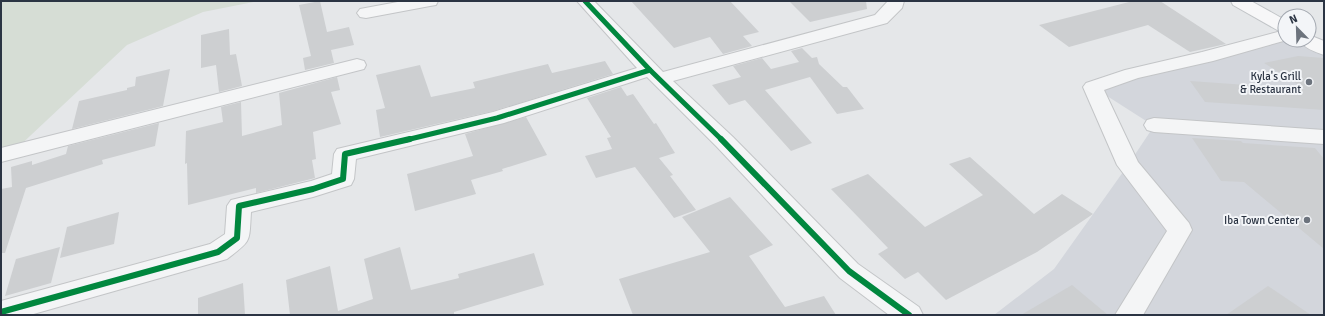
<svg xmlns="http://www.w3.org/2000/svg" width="1325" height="316" viewBox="0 0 1325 316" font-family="Signika,sans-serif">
<rect width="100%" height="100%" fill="#e5e7e9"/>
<path fill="#d3d6dc" d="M 1285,40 L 1309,40 L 1324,44 L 1324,315 L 994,315 L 1054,269 L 1128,165 L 1154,126 L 1093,87 Z"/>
<path fill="#d6ddd5" d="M 1,1 L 259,1 L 203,12 L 127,45 L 14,151 L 1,155 Z"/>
<g fill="#cdcfd1">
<path d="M 320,1 L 327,32 L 349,27 L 354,45 L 331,50 L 334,63 L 305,70 L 303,58 L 311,56 L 299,5 Z"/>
<path d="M 631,1 L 730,1 L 759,32 L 743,36 L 752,46 L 723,54 L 710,37 L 674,48 Z"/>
<path d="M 789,1 L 866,1 L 867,9 L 810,22 Z"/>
<path d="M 1133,1 L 1160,1 L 1226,44 L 1190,52 L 1148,25 L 1069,47 L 1039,25 Z"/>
<path d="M 229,29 L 230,55 L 236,54 L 242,86 L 219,92 L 216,65 L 201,68 L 201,35 Z"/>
<path d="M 802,48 L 812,58 L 817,57 L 819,64 L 843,87 L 847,87 L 864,109 L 837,114 L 810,77 L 765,90 L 812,143 L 791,151 L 745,100 L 729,105 L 712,85 L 741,77 L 733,66 L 762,58 L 771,69 L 799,62 L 791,51 Z"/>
<path d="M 1298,56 L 1324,58 L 1324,110 L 1205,102 L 1190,81 L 1305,89 L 1264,63 Z"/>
<path d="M 605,61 L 613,74 L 493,111 L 380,137 L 376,110 L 385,108 L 376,75 L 420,65 L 431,97 L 475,88 L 473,82 L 548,64 L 552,73 Z"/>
<path d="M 170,69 L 163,106 L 72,129 L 79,101 L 127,90 L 127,88 L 135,86 L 136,77 Z"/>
<path d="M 337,77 L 340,90 L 331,92 L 341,124 L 313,132 L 316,159 L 312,160 L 315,178 L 256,193 L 256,188 L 188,205 L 187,163 L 185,164 L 186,131 L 223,122 L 221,107 L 241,102 L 242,136 L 282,125 L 279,93 Z"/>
<path d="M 621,87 L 627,96 L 633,94 L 654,124 L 656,123 L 675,153 L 659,158 L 673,175 L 670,176 L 696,210 L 674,218 L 635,167 L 596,178 L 585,156 L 612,149 L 607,138 L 611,137 L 587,98 Z"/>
<path d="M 526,117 L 547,155 L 502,169 L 503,171 L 471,180 L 476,194 L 415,211 L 407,174 L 473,156 L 465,134 Z"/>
<path d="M 159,123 L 155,146 L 102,160 L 103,164 L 26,188 L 5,253 L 1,253 L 1,189 L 12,187 L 11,167 L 32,161 L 32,165 L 66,154 L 68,146 Z"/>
<path d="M 1192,138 L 1241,141 L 1243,143 L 1315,148 L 1324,159 L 1324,249 L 1244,182 L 1221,181 Z"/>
<path d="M 970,157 L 1034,214 L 1062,194 L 1093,214 L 1037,252 L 946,300 L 918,272 L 905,279 L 878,254 L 888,248 L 831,189 L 868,174 L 925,227 L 983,195 L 949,164 Z"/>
<path d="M 730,197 L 773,245 L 749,256 L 785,307 L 824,296 L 836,315 L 633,315 L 619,279 L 710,252 L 682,217 Z"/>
<path d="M 119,212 L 114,244 L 60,258 L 67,227 Z"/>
<path d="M 60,247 L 51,283 L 5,296 L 16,259 Z"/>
<path d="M 400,247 L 411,290 L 459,278 L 458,274 L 534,253 L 544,285 L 454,312 L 454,315 L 290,315 L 286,280 L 330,266 L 338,311 L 373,299 L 364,259 Z"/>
<path d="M 243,283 L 245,315 L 198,315 L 198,298 Z"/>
<path d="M 1072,285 L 1108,315 L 1021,315 Z"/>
<path d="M 1268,286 L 1311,315 L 1226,315 Z"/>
</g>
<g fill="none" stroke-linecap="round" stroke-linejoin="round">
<defs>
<g id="minor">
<path d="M 403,1 L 438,1 L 436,5 L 430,6 L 366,18 L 360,17 L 357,13 L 360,9 Z"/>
<path d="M 577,1 L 594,1 L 663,72 L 875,15 L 888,1 L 904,1 L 902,8 L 887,23 L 673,81 L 733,137 L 858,264 L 919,307 L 923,315 L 889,315 L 840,278 L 717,147 L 647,77 L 504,123 L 356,159 L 354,179 L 351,185 L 313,197 L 251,212 C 249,243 252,240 227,259 L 30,315 L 1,315 L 1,301 L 210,244 L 225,234 L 227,206 L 231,200 L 311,181 L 332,174 L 334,154 L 337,149 L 493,112 L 637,68 Z"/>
<path d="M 1285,30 L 1285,40 L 1287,40 L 1213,61 L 1138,78 L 1104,90 L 1138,162 L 1189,223 L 1192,230 L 1143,315 L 1115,315 L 1167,231 L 1117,165 L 1083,87 L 1086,83 L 1125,70 L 1202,52 Z"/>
<path d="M 357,59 L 364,61 L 366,65 L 364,69 L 1,162 L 1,148 Z"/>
<path d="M 1154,118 L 1324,130 L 1324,144 L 1154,132 L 1147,130 L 1144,125 L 1147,120 Z"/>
</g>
<g id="major">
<path d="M 1231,1 L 1251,1 L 1285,20 L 1285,32 L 1279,31 L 1233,5 Z"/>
<path d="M 1309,35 L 1324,41 L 1324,55 C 1315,52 1304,48 1299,40 L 1309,40 Z"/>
</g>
</defs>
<use href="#minor" stroke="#c3c5c7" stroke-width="2"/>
<use href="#major" stroke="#c1c4c7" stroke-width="2"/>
<use href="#minor" fill="#f4f5f6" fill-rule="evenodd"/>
<use href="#major" fill="#f7f7f8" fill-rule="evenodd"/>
<defs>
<g id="cycleway-far1">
<path d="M 585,1 L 650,70 L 722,140"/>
<path d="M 406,140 L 497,118 L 650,70"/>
</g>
<g id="cycleway">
<path d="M 721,139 L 849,271 L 909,315"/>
<path d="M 1,312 L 218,252 L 237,238 L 239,206 L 313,189 L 343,179 L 345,154 L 410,139"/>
</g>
</defs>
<use href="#cycleway-far1" stroke="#f3f5f8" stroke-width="7"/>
<use href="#cycleway" stroke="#f3f5f8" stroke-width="9"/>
<use href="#cycleway-far1" stroke="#00873e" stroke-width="5"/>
<use href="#cycleway" stroke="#00873e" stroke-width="6"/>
</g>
<g fill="#6c737d" stroke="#f3f5f8" stroke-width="1.5">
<circle cx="1309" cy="82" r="4"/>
<circle cx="1307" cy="220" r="4"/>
</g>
<g text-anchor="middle" stroke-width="4" stroke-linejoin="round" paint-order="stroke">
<g font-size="11" fill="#2b3443" stroke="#f3f5f8" text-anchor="end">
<text x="1301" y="80">Kyla's Grill<tspan x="1301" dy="13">&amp; Restaurant</tspan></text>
<text x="1299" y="224">Iba Town Center</text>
</g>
</g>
<rect width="1325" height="316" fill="none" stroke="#2b3443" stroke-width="4"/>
<g transform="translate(1297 28) rotate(337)"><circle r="19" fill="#f3f5f8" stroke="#a3a8b0"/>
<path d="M0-3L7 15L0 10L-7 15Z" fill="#6c737d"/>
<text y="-6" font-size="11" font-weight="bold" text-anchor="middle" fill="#2b3443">N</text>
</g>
</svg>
